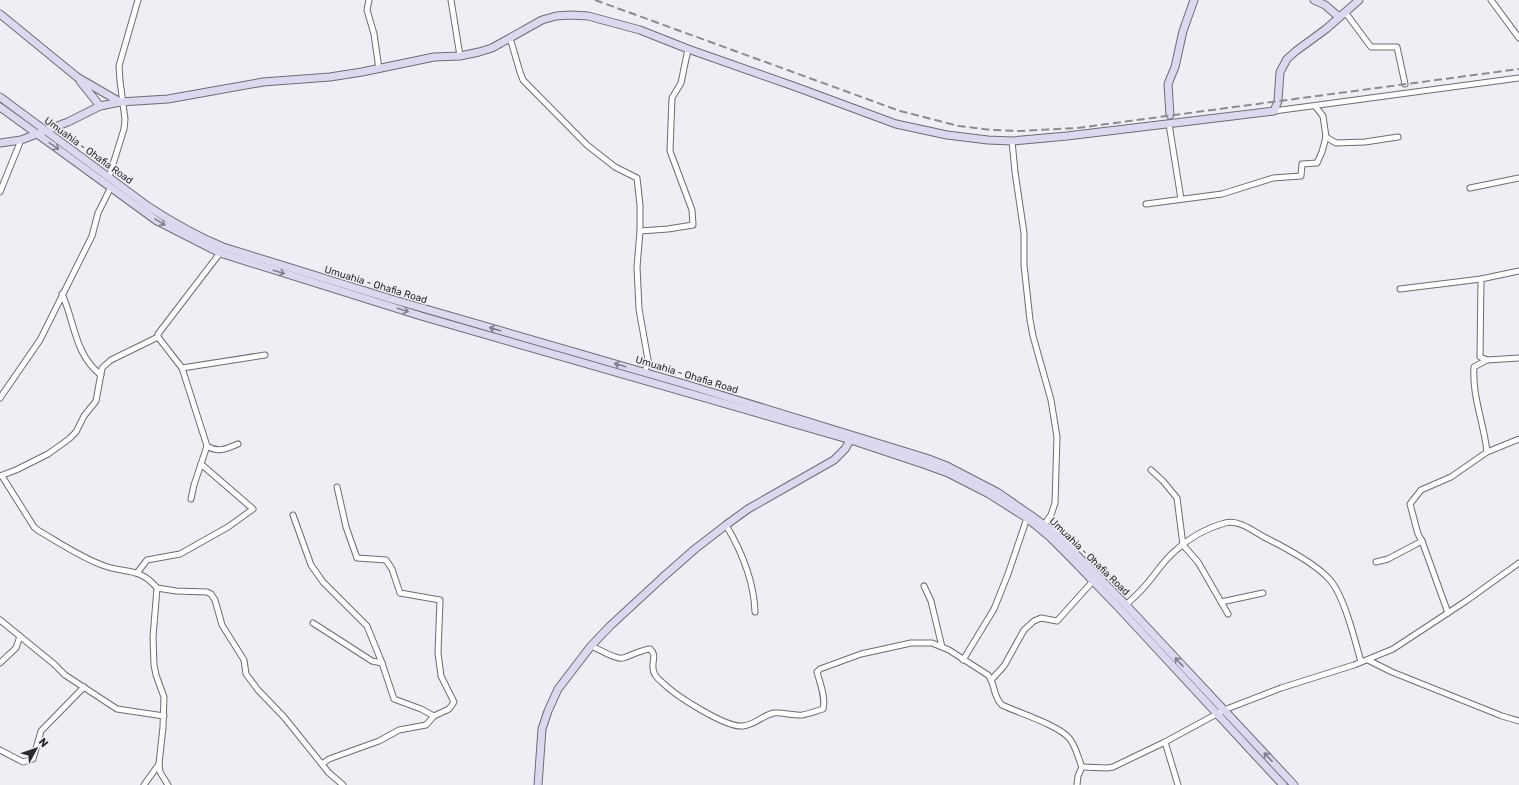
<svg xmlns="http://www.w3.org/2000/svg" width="1519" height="785" viewBox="0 0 1519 785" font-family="Rubik,sans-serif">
<rect width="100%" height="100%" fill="#f0eef4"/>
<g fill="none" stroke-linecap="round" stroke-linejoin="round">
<defs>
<g id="street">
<path d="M 369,0 L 367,10 L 374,34 L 379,69"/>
<path d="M 451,0 L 460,56"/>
<path d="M 1491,0 L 1519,38"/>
<path d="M 1345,12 L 1371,47 L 1397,47 L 1405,84"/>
<path d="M 510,38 L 520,72 L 523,80 L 587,145 L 615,167 L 637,178 L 640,205 L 640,231"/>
<path d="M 1315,106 L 1323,116 L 1326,137 L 1336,143 L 1365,142 L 1398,137"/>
<path d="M 1274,111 L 1519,78"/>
<path d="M 1169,124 L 1181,199"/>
<path d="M 1012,141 L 1015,172 L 1024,233 L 1024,265 L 1030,320 L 1033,336 L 1051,400 L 1057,437 L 1055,503 L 1051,515 L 1044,525"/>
<path d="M 109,177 L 124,129 L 125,119 L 120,81 L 119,66 L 138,0"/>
<path d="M 1470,188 L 1519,178"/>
<path d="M 0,192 L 21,140"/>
<path d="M 1146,204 L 1222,194 L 1273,178 L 1301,176 L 1302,164 L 1317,163 L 1322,152 L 1326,137"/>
<path d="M 220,253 L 158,334 L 158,337 L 182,368 L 207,446 C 218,453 226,449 238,444"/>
<path d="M 1481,279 L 1480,357 L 1487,360 L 1519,358"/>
<path d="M 1400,289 L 1481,279 L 1519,271"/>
<path d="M 62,294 C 75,322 74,354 101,375"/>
<path d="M 182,368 L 265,355"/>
<path d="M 645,372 L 648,360 L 639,309 L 637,267 L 640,231 L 668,229 L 693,225 L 692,210 L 670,151 L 672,98 L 681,83 L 688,49"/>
<path d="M 0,398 L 40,340 L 92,236 L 98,213 L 111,187"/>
<path d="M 1487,452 L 1519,439"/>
<path d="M 1151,470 L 1163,481 L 1177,498 L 1183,545 L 1198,562 L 1228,614"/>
<path d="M 0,476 L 16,470 L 48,454 L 69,439 L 76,432 L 84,416 L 96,401 L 102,368 L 111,360 L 158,337"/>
<path d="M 2,476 L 34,527 L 39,531 C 60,543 80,557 102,565 C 124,574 139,566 157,588 L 153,637 L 154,665 L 156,675 L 164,697 L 163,727 L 159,764 L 160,772 L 168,785"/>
<path d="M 191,499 L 194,485 L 207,446"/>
<path d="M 293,515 L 311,565 L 323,582 L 367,626 L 382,663 L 394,699 L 421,709 L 434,716"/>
<path d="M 726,525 C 742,552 754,580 755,612"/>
<path d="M 1422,541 L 1448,613"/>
<path d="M 1376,562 L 1388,559 L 1422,541 L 1418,534 L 1410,504 L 1421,490 L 1451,477 L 1487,452 C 1484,423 1472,397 1474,367 L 1487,360"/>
<path d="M 137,573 L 147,560 L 180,554 L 228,527 L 253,509 L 201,464"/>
<path d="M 924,586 L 931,601 L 942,647"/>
<path d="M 157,588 L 176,591 L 207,592 L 211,594 L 215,600 L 222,625 L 244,660 L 246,674 L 258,690 L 284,717 L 329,773 L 343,785"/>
<path d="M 1221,602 L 1263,593"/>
<path d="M 1126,605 C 1132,599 1139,593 1145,586 C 1155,575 1163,561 1175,551 C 1189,538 1207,528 1225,523 C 1238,519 1253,531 1264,537 C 1282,546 1317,565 1330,580 C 1344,596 1355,640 1361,662"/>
<path d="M 0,620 L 54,664 L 65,675 L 117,709 L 164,716"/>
<path d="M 313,623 L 372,661 L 382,663"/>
<path d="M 591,646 C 599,649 616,660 623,658 C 633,655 640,650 650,649 C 657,655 652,660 653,668 C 653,674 659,680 663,683 C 676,696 726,728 743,726 C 755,725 763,715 774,713 C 783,712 793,716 802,715 C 809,714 816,711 823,709 C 826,698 820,683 817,672 L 820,669 L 861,654 L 911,643 L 932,643 L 949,650 L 988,675 C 996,685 992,695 1002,705 C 1019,713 1058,725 1069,738 C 1076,746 1078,758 1082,767 L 1078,776 L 1077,785"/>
<path d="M 963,660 L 994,609 L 1008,574 L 1027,518"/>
<path d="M 1368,660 L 1392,672 L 1502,716 L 1519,721"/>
<path d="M 0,663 L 16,648 L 20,636"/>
<path d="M 991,680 L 1004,666 L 1024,630 L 1034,621 L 1041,618 L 1057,621 L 1093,581"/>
<path d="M 1165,742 L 1178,785"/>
<path d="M 0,750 L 23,762 L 33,759 L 41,731 L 84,687"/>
<path d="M 322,764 L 329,759 L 379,741 L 399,730 L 426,725 L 434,716 L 449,709 L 454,702 L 441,676 L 438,653 L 440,600 L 400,593 L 392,569 L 386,560 L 357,558 L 346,527 L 337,487"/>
<path d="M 1082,767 L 1107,768 L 1113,767 L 1165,742 L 1224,710 L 1281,688 L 1354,665 L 1393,649 L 1466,601 L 1519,563"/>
<path d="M 144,785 L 159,764"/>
</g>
<g id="secondary">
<path d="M 1314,0 L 1325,5 L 1339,17"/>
<path d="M 0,14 L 77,77 L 120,102"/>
<path d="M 80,81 L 100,106"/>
<path d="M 0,97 L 149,207 C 172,222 196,236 223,247 L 391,299 L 688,385 L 926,458 L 947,466 L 997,492 L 1036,519 L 1055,533 L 1126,605 L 1294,785"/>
<path d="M 0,107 L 157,221 L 220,253 L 421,316 L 851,440 L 926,465 L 948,473 L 989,494 L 1027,518 L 1050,537 L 1069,556 L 1120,609 L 1283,785"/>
<path d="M 1170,115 L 1168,84 L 1175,67 L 1183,31 L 1194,0"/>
<path d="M 0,143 L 21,140 L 68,122 L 100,106 L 120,102 L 168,99 L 263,82 L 330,77 L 362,72 L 434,57 L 460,56 L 479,52 L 492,48 L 542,20 L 556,16 L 571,15 L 588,16 L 640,30 L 688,49 L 796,87 L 896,124 L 947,135 L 988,140 L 1012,141 L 1067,136 L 1274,111 L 1278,101 L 1280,72 L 1287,59 L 1296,51 L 1326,29 L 1359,0"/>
<path d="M 538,785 L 542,729 L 548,711 L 558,689 L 591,646 L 610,626 L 662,578 L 695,549 L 726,525 L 748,509 L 834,460 L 845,449 L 852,437"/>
</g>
</defs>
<use href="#street" stroke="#6d6c72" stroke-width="7"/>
<use href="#secondary" stroke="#6d6c72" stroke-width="9"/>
<use href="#street" stroke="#fff" stroke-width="5"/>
<use href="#secondary" stroke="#dbd9f0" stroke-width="7"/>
<path stroke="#8c8b8f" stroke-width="2" stroke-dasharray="8 4" stroke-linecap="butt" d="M 595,0 L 900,111 L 959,126 L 991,130 L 1019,131 L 1077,128 L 1519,69"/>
</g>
<defs><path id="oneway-shaft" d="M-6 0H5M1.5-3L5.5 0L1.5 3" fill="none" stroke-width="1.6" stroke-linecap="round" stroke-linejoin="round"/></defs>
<g stroke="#82808e">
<use href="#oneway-shaft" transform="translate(54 146) rotate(35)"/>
<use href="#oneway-shaft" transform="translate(160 222) rotate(32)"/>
<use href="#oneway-shaft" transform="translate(279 272) rotate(17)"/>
<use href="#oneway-shaft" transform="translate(403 310) rotate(17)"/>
<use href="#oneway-shaft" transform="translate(495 329) rotate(-164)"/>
<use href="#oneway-shaft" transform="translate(620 365) rotate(-164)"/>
<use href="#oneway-shaft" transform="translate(1179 662) rotate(-133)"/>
<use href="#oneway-shaft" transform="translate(1268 757) rotate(-133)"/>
</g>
<g text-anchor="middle" stroke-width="3" stroke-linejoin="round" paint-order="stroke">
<g font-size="10" fill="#29282b" stroke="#f0eef4">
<text transform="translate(89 150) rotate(36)" y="4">Umuahia - Ohafia Road</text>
<text transform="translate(376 284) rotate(17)" y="4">Umuahia - Ohafia Road</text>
<text transform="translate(687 374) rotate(17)" y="4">Umuahia - Ohafia Road</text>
<text transform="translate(1090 556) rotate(44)" y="4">Umuahia - Ohafia Road</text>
</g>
</g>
<g transform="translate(36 749) rotate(50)" stroke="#f0eef4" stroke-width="3" paint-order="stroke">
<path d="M0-3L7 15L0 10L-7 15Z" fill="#29282b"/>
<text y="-6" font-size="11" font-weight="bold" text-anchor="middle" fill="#29282b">N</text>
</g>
</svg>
